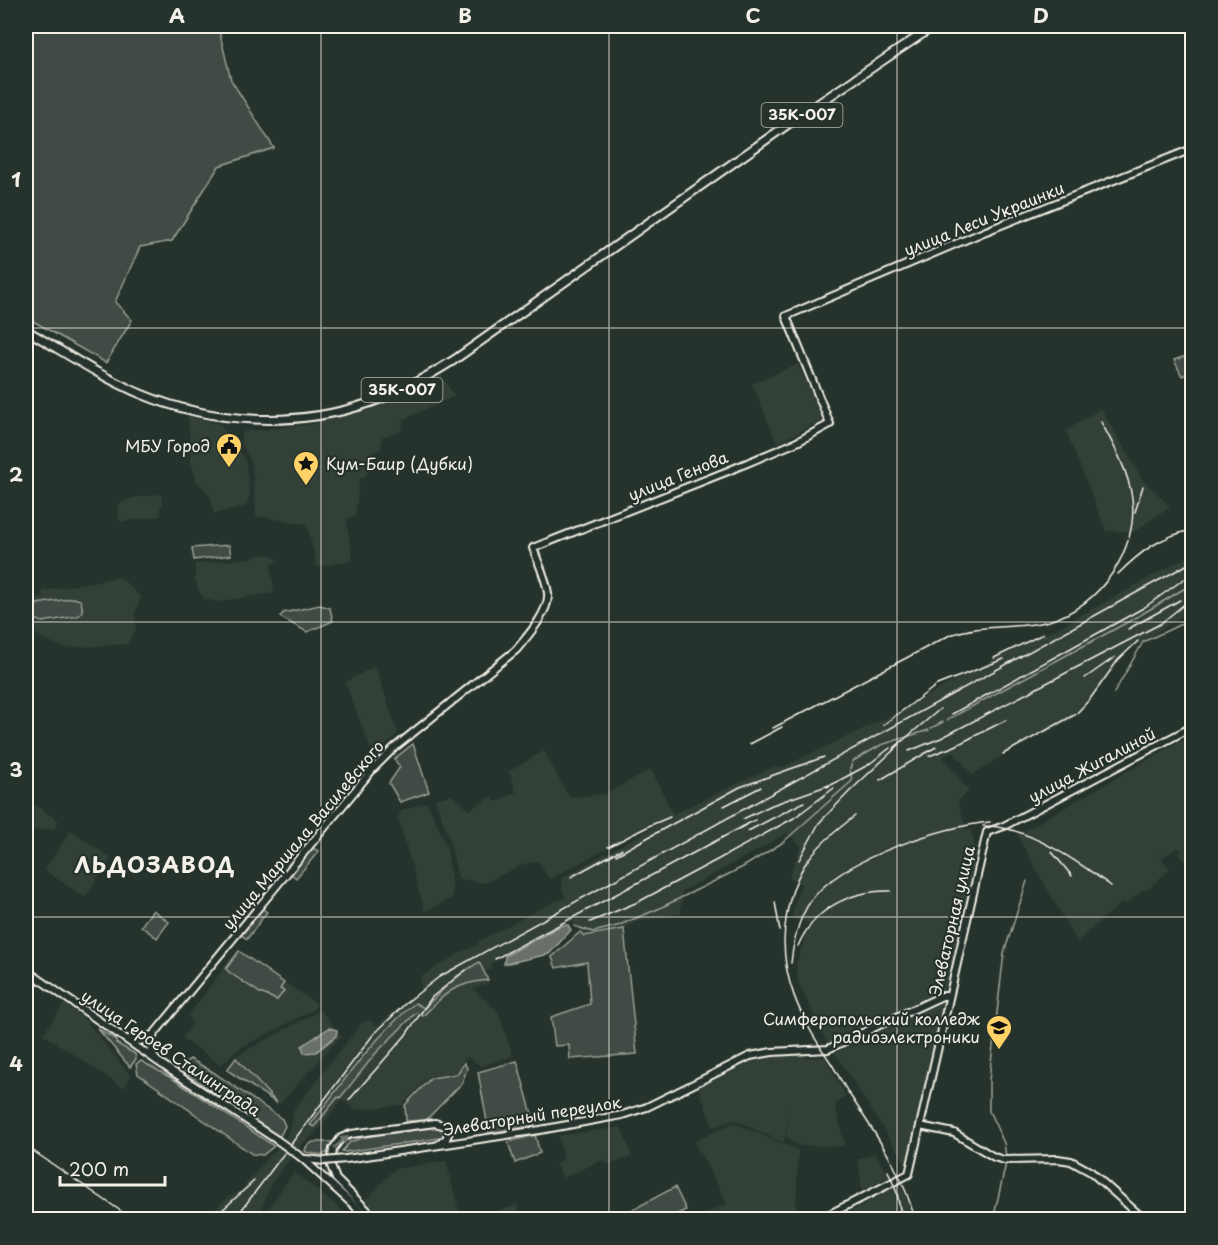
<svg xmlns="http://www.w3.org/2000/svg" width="1218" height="1245" viewBox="0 0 1218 1245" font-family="'Playpen Sans',sans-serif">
<rect width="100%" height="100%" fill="#26332d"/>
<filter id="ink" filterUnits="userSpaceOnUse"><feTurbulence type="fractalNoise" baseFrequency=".0167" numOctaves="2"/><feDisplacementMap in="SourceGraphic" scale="12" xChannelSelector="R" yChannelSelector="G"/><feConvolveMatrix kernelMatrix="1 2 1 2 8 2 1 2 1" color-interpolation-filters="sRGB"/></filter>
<g filter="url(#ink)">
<g fill="#333f39">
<path d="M 798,364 L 823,420 L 777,443 L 752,384 Z"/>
<path d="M 442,375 L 454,396 L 403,420 L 402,431 L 382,437 L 381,450 L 371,453 L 366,476 L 360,478 L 355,516 L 346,519 L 353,560 L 317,567 L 307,524 L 256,516 L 252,464 L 240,440 L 243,432 L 310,424 L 368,409 L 406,394 Z"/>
<path d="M 1101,408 L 1142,479 L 1170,506 L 1134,532 L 1106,531 L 1066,431 Z"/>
<path d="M 188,416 L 220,424 L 245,458 L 250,495 L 246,506 L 214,514 L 210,496 L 196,480 L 191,462 Z"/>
<path d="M 161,494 L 163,506 L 160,507 L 161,516 L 120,522 L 117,505 L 132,498 Z"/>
<path d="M 270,554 L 280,561 L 271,564 L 274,593 L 217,602 L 205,599 L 199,592 L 195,579 L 195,564 L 252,558 L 254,556 Z"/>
<path d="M 1192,554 L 1192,609 L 1126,653 L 1078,716 L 1002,756 L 972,775 L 953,751 L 943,757 L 969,791 L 958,801 L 966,830 L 971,830 L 976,853 L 979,854 L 946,989 L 828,1045 L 798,982 L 796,964 L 810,923 L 791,918 L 798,892 L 802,884 L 789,878 L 801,846 L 788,833 L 682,892 L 681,914 L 636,922 L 627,926 L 628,929 L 584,936 L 572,921 L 490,964 L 492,968 L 484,973 L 488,983 L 473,989 L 498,1011 L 513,1056 L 481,1066 L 467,1057 L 455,1074 L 430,1076 L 402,1105 L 355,1110 L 342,1100 L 316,1132 L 298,1148 L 271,1184 L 258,1219 L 203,1220 L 228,1197 L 240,1192 L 268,1157 L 274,1153 L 285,1139 L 292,1123 L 294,1109 L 362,1023 L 370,1020 L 377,1026 L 421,989 L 420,977 L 463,951 L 478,945 L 477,942 L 555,901 L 566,899 L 562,888 L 562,878 L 659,824 L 658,822 L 549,879 L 538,861 L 524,864 L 485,883 L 458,879 L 449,838 L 435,799 L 452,795 L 469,810 L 492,796 L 496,802 L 516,792 L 509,771 L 544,751 L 569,797 L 606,794 L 651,769 L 673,814 L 773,767 L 783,767 L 892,715 L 991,661 L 1054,630 Z"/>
<path d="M 120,577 L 141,597 L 135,614 L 136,630 L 127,644 L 65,648 L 43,639 L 26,626 L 26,606 L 28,601 L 43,597 L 42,591 Z"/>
<path d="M 375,666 L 398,733 L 382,750 L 372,753 L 345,682 Z"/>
<path d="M 1192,734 L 1192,863 L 1188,866 L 1179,853 L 1181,851 L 1178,847 L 1162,858 L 1158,854 L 1170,869 L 1146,891 L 1144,889 L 1125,905 L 1122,902 L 1077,942 L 1017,835 Z"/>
<path d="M 26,799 L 59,821 L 55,828 L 26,832 Z"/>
<path d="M 427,802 L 447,847 L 453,897 L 425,912 L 398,818 L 401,811 Z"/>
<path d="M 71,830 L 111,858 L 85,897 L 44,870 Z"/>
<path d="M 237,950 L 317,1004 L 313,1010 L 235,1051 L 221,1065 L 182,1038 L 192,1024 L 188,1016 Z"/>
<path d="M 944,1000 L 907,1166 L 835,1053 Z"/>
<path d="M 64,1004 L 82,1016 L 131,1076 L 124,1088 L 43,1034 Z"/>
<path d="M 321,1010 L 341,1036 L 280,1104 L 236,1056 Z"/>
<path d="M 806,1054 L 806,1058 L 825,1057 L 846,1096 L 835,1105 L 845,1146 L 799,1146 L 786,1137 L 789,1108 L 784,1143 L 735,1120 L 713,1127 L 698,1088 L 751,1059 L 772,1055 Z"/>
<path d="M 733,1123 L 798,1150 L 796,1216 L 788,1220 L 695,1219 L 727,1203 L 694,1142 Z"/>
<path d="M 621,1127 L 632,1156 L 609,1165 L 602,1160 L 563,1178 L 555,1164 L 564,1159 L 558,1136 Z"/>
<path d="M 875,1153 L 890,1177 L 862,1191 L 858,1159 Z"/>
<path d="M 446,1161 L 461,1219 L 384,1219 L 365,1201 L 394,1169 Z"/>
<path d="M 294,1172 L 353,1219 L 260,1219 Z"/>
<path d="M 901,1184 L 914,1219 L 843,1219 L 843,1216 L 891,1188 Z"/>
<path d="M 517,1205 L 521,1219 L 474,1219 Z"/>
</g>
<g fill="#414b45" stroke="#9a9e96" stroke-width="1.5">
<path d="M 26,26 L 218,26 L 231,80 L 274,148 L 219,166 L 172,241 L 140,247 L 115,302 L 132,320 L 106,363 L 26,317 Z"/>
<path d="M 1192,354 L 1192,371 L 1182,376 L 1174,360 Z"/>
<path d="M 229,545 L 231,555 L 194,560 L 192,548 Z"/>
<path d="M 74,598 L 80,600 C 83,606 84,612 78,616 L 42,622 L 33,618 L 32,611 L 37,604 Z"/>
<path d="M 320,605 L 330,608 L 333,621 L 307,632 L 280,617 L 283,613 Z"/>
<path d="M 413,744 L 429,792 L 400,802 L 389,783 L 400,767 L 394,759 Z"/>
<path d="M 312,848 L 319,851 L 296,878 L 291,874 Z"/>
<path d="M 261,908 L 267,912 L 247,939 L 240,934 Z"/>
<path d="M 153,910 L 169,922 L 157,938 L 141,926 Z"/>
<path d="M 624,929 L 637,1054 L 570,1059 L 569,1045 L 555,1046 L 551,1017 L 590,1004 L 587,962 L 556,968 L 552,957 L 580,932 L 584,936 Z"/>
<path d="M 239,951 L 284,983 L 280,989 L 284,991 L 277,1000 L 260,993 L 230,973 L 226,969 Z"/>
<path d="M 479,962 L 488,980 C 455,983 445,993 423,1016 L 416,1013 L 376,1053 L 340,1098 L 338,1097 L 314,1127 L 310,1125 C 343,1082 373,1038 415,1003 L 424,1008 L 457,976 Z"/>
<path d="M 97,1028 L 116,1040 L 116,1043 L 135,1054 L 136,1059 L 130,1067 Z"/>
<path d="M 236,1058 L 277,1103 L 227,1070 Z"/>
<path d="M 190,1059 L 213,1072 L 282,1119 L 285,1126 L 279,1138 L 185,1072 L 182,1065 Z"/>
<path d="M 141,1061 L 173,1079 L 274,1146 L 263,1155 L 252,1154 L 138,1074 L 136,1064 Z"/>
<path d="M 517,1061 L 535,1125 L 489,1133 L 478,1072 Z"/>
<path d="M 464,1063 L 467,1068 L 462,1083 L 426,1120 L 406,1121 L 405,1105 L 431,1078 L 457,1074 Z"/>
<path d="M 436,1127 L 443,1130 L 444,1134 L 440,1138 L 345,1152 L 342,1151 L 350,1142 L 365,1137 Z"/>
<path d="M 535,1135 L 540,1153 L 515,1163 L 508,1142 Z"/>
<path d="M 313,1142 L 332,1142 L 327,1153 L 322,1155 L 305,1152 L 306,1147 Z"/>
<path d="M 675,1187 L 686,1210 L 667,1219 L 637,1219 L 632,1210 Z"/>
</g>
<g fill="#676f68" stroke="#9fa39b" stroke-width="1.5">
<path d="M 562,925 L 568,925 L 571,930 L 549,954 L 504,964 L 505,956 Z"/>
<path d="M 329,1028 L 337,1030 L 336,1036 L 316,1052 L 304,1053 L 302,1046 Z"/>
</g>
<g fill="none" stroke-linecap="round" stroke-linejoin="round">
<g stroke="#9fa39b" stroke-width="1.5">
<path d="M 1114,693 L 1143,642 L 1192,619"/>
<path d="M 947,720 L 1137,617 L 1192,584"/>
<path d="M 931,728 L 943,722"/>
<path d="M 574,926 L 593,932 L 617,926 L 658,909 L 743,867 L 782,843 L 844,788 L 852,781 L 850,769 L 853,761 L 881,745 L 929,730"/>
<path d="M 1006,1157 L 1004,1143 L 989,1111 L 989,1080 L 1004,953 L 1027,881"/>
<path d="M 993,1220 L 1006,1163"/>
</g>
<defs>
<g id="secondary">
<path d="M 26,970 L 170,1070 L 277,1140"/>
<path d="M 128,1039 L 140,1041 L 152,1035"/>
<path d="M 156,1060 C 149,1050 148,1043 155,1033 L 372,770 L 394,748 L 516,650 C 527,637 550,611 548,593 C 546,578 538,562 533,548 L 728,471 L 797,442 L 830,424 L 786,316 L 986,231 L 1192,149"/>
<path d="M 920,1126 L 954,1133 L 994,1157 L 1004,1160 L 1058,1159 L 1071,1161 L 1091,1172 L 1145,1220"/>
<path d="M 302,1158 L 370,1220"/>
<path d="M 306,1159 L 324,1161"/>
<path d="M 346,1159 L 540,1130 L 622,1115 L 647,1107 L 750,1056 L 772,1052 L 828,1049 L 942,996 L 949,996"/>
<path d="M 377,1220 L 336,1179 L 331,1166 L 333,1149 L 341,1138 L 351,1134 L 435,1123 L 446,1126 L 449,1132 L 446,1139 L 438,1145"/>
<path d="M 818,1220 L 909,1174 L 987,832 L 1004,826 L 1192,727"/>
</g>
<path id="primary" d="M 26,330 C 64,352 101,377 141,394 C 213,424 296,428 369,403 C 399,393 427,377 454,360 L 794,120 L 934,26"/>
</defs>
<use href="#secondary" stroke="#f4f1e8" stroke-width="10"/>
<use href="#primary" stroke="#f4f1e8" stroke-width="11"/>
<use href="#secondary" stroke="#26332d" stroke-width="6"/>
<use href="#primary" stroke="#26332d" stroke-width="7"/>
<g stroke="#f4f1e8" stroke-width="1.5">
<path d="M 1135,512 L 1143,486"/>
<path d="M 1118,574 C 1140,552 1161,536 1192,530"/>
<path d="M 1128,629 L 1180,600"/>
<path d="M 994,658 L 1043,634"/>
<path d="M 1085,678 L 1115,657"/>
<path d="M 952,714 L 1145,607 L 1184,579"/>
<path d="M 883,725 L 937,685 L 1004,659"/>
<path d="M 773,728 L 950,635 C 984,623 1015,630 1049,621 C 1099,607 1139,550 1132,498 C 1128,470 1114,446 1101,422"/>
<path d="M 750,744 L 782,727"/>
<path d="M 894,748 L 940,709"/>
<path d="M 909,751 L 941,738 L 1160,624 L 1192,598"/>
<path d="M 1003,754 L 1076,714 L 1090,699 L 1118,660 L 1138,641"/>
<path d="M 929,756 L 955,746 L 1006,720"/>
<path d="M 880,780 L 936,747"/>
<path d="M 827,787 L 868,765 L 890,748"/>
<path d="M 724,806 L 761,787"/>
<path d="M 855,816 C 815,846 794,867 786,919 C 777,973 801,1020 831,1063 C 838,1074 844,1087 852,1098 C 877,1137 904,1174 915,1220"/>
<path d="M 743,819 L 772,805 L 835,783"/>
<path d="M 983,826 C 1024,824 1079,862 1111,886"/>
<path d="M 748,831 L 804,802"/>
<path d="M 608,847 L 651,825 L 670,817"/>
<path d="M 1052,852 L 1072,876"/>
<path d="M 616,855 L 740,787 L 824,757"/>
<path d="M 799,860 L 819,823 L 850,791 L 900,744"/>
<path d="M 571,877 L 622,849"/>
<path d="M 775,902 L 780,931"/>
<path d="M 590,922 L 638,902 L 715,861 L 794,818 L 834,788"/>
<path d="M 798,946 C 814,908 851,890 891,891"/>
<path d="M 495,959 L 755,820"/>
<path d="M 791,963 C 794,937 800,911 818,892 C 853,856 941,827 990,822"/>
<path d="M 349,1100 L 405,1036 L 432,997 L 466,970"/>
<path d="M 26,1146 L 134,1220"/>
<path d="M 888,1171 L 897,1193 L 902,1220"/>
<path d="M 208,1220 L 218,1214 L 254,1181"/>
<path d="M 234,1220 L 373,1035 L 407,1002 L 439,977 L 1192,562"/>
</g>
<defs>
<g id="secondary-bridge">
<path d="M 277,1140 L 302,1158"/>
<path d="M 324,1161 L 346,1159"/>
</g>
</defs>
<use href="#secondary-bridge" stroke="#f4f1e8" stroke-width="10" stroke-linecap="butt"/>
<use href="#secondary-bridge" stroke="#26332d" stroke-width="6"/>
</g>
<defs><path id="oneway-solid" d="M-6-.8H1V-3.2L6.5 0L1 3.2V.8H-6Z" transform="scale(1.5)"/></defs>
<use fill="#6e766e" href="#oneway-solid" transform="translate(341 1142) rotate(-40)"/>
</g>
<path fill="none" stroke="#f4f1e8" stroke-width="1.5" stroke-opacity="0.55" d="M 321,26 L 321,1220M 609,26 L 609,1220M 897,26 L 897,1220M 26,328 L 1192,328M 26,622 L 1192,622M 26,917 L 1192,917"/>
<defs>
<symbol id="civic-pin" viewBox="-11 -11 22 30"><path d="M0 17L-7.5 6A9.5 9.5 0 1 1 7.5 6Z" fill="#ffd166" stroke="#26332d"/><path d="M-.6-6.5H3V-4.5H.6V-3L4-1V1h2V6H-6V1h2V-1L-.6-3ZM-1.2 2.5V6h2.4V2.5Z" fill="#111"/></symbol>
<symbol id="sight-pin" viewBox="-11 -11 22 30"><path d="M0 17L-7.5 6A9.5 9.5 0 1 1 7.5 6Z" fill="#ffd166" stroke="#26332d"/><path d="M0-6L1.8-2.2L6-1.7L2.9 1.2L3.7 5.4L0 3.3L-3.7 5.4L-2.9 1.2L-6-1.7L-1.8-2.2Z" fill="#111"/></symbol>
<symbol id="university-pin" viewBox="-11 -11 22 30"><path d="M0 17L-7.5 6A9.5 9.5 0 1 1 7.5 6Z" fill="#ffd166" stroke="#26332d"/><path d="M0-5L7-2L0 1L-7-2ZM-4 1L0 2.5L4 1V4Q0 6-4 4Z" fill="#111"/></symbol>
</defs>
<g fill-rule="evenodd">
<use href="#civic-pin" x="214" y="431" width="30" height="40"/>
<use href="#sight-pin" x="291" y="449" width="30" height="40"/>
<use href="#university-pin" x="984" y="1013" width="30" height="40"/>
</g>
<g text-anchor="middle" stroke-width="4.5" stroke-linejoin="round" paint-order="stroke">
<g fill="#26332d" stroke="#b6b8b0" stroke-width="1.5">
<rect x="761.5" y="103" width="81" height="24" rx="4.5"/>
<rect x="361.5" y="378" width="81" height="24" rx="4.5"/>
</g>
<g font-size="15" font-weight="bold" fill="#f4f1e8">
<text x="802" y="120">35К-007</text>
<text x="402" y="395">35К-007</text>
</g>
<g font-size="16" fill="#f4f1e8" stroke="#26332d">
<text transform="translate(984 219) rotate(-22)" y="6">улица Леси Украинки</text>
<text transform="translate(678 476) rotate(-22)" y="6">улица Генова</text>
<text transform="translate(1092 765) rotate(-28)" y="6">улица Жигалиной</text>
<text transform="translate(303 835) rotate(-50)" y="6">улица Маршала Василевского</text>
<text transform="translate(952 921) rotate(-77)" y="6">Элеваторная улица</text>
<text transform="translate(171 1053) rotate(34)" y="6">улица Героев Сталинграда</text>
<text transform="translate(532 1116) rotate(-9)" y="6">Элеваторный переулок</text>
</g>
<g font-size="16" fill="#f4f1e8" stroke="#26332d" text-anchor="end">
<text x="210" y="452">МБУ Город</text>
<text x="326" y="470" text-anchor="start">Кум-Баир (Дубки)</text>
<text x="980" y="1025">Симферопольский колледж<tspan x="980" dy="18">радиоэлектроники</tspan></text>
</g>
<g font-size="22" font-weight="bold" letter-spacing="1.5" fill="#f4f1e8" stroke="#26332d">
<text x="155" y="873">ЛЬДОЗАВОД</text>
</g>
</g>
<rect width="1218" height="1245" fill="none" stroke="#26332d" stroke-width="66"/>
<path d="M60 1176v9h105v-9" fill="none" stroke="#f4f1e8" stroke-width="3"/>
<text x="69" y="1176" font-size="18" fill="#f4f1e8" stroke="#26332d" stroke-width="4.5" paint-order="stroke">200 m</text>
<rect x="33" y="33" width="1152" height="1179" fill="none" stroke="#f4f1e8" stroke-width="2"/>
<g font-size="20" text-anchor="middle" font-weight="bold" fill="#f4f1e8">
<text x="177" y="23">A</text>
<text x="465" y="23">B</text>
<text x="753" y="23">C</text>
<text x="1041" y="23">D</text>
<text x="16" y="187">1</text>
<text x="16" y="482">2</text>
<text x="16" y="777">3</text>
<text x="16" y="1071">4</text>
</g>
</svg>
